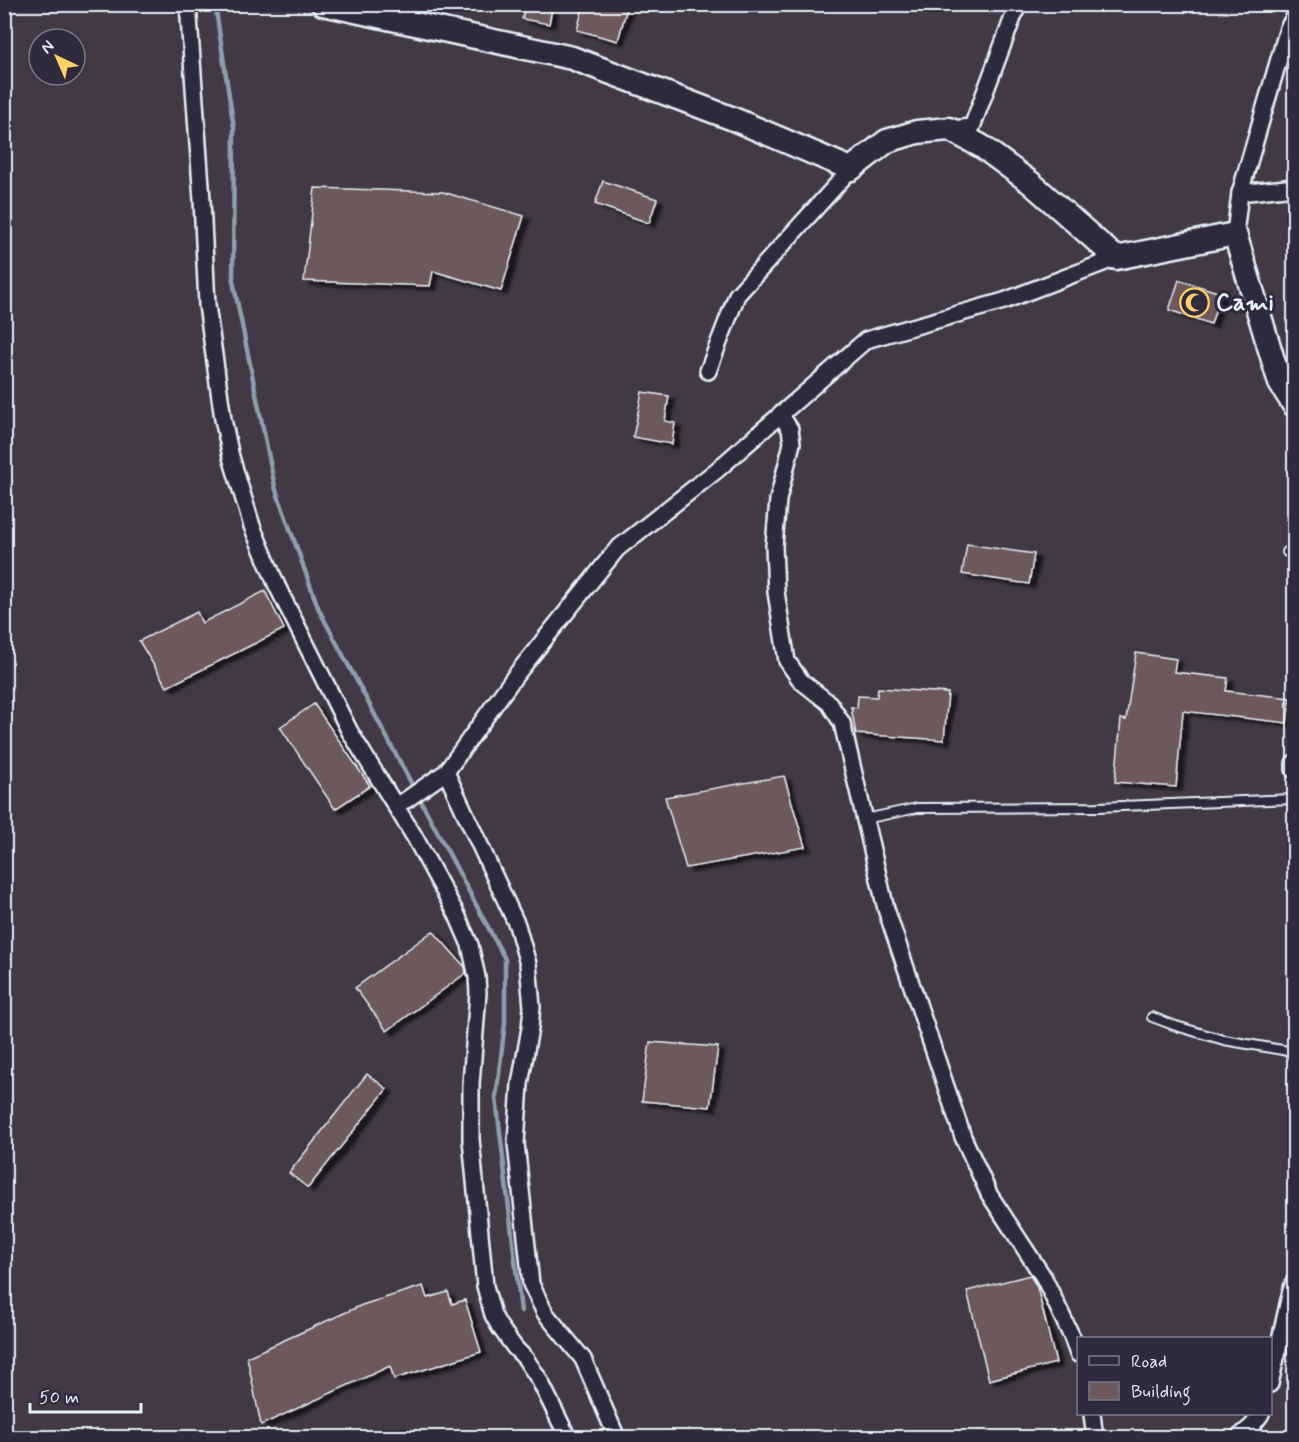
<svg xmlns="http://www.w3.org/2000/svg" width="1299" height="1442" viewBox="0 0 1299 1442" font-family="Mynerve,sans-serif">
<defs>
<filter id="shadow"><feDropShadow dx="6" dy="4" stdDeviation="1.5" flood-color="#0009"/></filter>
</defs>
<rect width="100%" height="100%" fill="#423846"/>
<filter id="ink" filterUnits="userSpaceOnUse"><feTurbulence type="fractalNoise" baseFrequency=".0167" numOctaves="2"/><feDisplacementMap in="SourceGraphic" scale="12" xChannelSelector="R" yChannelSelector="G"/><feConvolveMatrix kernelMatrix="1 2 1 2 8 2 1 2 1" color-interpolation-filters="sRGB"/></filter>
<g filter="url(#ink)">
<g fill="none" stroke-linecap="round" stroke-linejoin="round">
<path stroke="#8d9fae" stroke-width="4.5" d="M 215,4 L 234,128 L 233,281 L 275,487 L 319,610 L 505,959 L 505,1023 L 496,1098 L 521,1311"/>
</g>
<g fill="#6d595b" stroke="#e8f1f8" stroke-width="1.5" filter="url(#shadow)">
<path d="M 525,4 L 553,4 L 549,24 L 522,19 Z"/>
<path d="M 584,4 L 628,4 L 618,41 L 577,30 Z"/>
<path d="M 603,181 L 657,199 L 649,223 L 595,204 Z"/>
<path d="M 315,188 L 443,192 L 524,216 L 501,291 L 433,271 L 430,286 L 304,281 Z"/>
<path d="M 1179,280 L 1221,293 L 1211,324 L 1169,310 Z"/>
<path d="M 642,392 L 669,396 L 665,421 L 675,423 L 672,444 L 633,437 Z"/>
<path d="M 967,544 L 1034,554 L 1029,584 L 962,574 Z"/>
<path d="M 265,591 L 284,629 L 167,687 L 139,641 L 197,612 L 202,623 Z"/>
<path d="M 1136,653 L 1176,659 L 1174,672 L 1228,678 L 1226,691 L 1290,698 L 1287,723 L 1183,711 L 1176,787 L 1115,782 L 1121,719 L 1126,720 Z"/>
<path d="M 878,688 L 948,693 L 944,740 L 856,734 L 851,707 L 857,708 L 858,696 L 877,697 Z"/>
<path d="M 314,704 L 370,786 L 335,809 L 280,727 Z"/>
<path d="M 784,776 L 805,847 L 686,868 L 665,797 Z"/>
<path d="M 433,931 L 465,967 L 466,973 L 387,1031 L 355,988 Z"/>
<path d="M 650,1042 L 718,1047 L 710,1107 L 642,1101 Z"/>
<path d="M 367,1074 L 387,1089 L 308,1188 L 289,1173 Z"/>
<path d="M 1030,1275 L 1037,1287 L 1056,1363 L 989,1380 L 967,1291 Z"/>
<path d="M 423,1286 L 427,1298 L 448,1292 L 452,1304 L 465,1300 L 481,1352 L 394,1379 L 390,1366 L 261,1425 L 247,1357 L 362,1305 Z"/>
</g>
<g fill="none" stroke-linecap="round" stroke-linejoin="round">
<defs>
<g id="lane">
<path d="M 1287,552 L 1294,556"/>
<path d="M 865,819 L 917,808 L 1098,807 L 1294,799"/>
<path d="M 1152,1017 L 1176,1026 L 1224,1040 L 1294,1052"/>
</g>
<g id="street">
<path d="M 188,4 L 202,200 L 207,305 L 223,419 L 231,457 L 252,526 L 277,586 L 350,732 L 414,836 L 457,915 L 470,945 L 477,977 L 478,993 L 471,1084 L 471,1139 L 485,1286 L 493,1315 L 499,1326 L 515,1348 L 525,1358 L 539,1379 L 568,1438"/>
<path d="M 952,129 L 972,127 L 1018,4"/>
<path d="M 1240,193 L 1294,187"/>
<path d="M 1235,234 L 1240,193 L 1288,28 L 1294,18"/>
<path d="M 708,371 L 737,295 L 851,169"/>
<path d="M 780,414 L 790,429 L 792,443 L 778,500 L 774,546 L 776,592 L 787,661 L 801,681 L 829,703 L 842,723 L 886,909 L 963,1137 L 989,1194 L 1044,1278 L 1072,1337 L 1078,1354"/>
<path d="M 1294,763 L 1294,770"/>
<path d="M 446,772 L 517,925 L 528,964 L 532,1007 L 530,1028 L 520,1084 L 516,1143 L 531,1284 L 545,1313 L 583,1359 L 617,1438"/>
<path d="M 395,805 L 406,800 L 446,772 L 515,676 L 617,549 L 717,470 L 866,340 L 1004,301 L 1116,258"/>
<path d="M 1270,1384 L 1291,1291 L 1294,1282"/>
<path d="M 1092,1414 L 1095,1438"/>
<path d="M 1238,1438 L 1252,1426 L 1261,1414"/>
</g>
<path id="secondary" d="M 323,4 L 572,58 L 731,118 L 851,169 L 887,141 L 917,132 L 949,129 L 981,146 L 1031,183 L 1116,258 L 1235,234 L 1280,383 L 1294,405"/>
</defs>
<use href="#lane" stroke="#e8f1f8" stroke-width="12"/>
<use href="#street" stroke="#e8f1f8" stroke-width="20"/>
<use href="#secondary" stroke="#e8f1f8" stroke-width="27"/>
<use href="#lane" stroke="#2f2a3d" stroke-width="8"/>
<use href="#street" stroke="#2f2a3d" stroke-width="15"/>
<use href="#secondary" stroke="#2f2a3d" stroke-width="22"/>
</g>
</g>
<defs>
<symbol id="mosque-ring" viewBox="-11 -11 22 22"><circle r="9.5" fill="#2f2a3d" stroke="#ffd166" stroke-width="1.5"/><path d="M3.5-4.9A6 6 0 1 0 3.5 4.9A5 5 0 1 1 3.5-4.9Z" fill="#ffd166"/></symbol>
</defs>
<g fill-rule="evenodd">
<use href="#mosque-ring" x="1178" y="286" width="33" height="33"/>
</g>
<g text-anchor="middle" stroke-width="6" stroke-linejoin="round" paint-order="stroke">
<g font-size="24" font-weight="bold" fill="#e8f1f8" stroke="#2f2a3d" text-anchor="start">
<text x="1216" y="310">Cami</text>
</g>
</g>
<rect width="1299" height="1442" fill="none" stroke="#2f2a3d" stroke-width="24"/>
<rect x="12" y="12" width="1275" height="1418" fill="none" stroke="#e8f1f8" stroke-width="2" filter="url(#ink)"/>
<rect x="1077" y="1337" width="195" height="78" fill="#2f2a3d" stroke="#797a88" stroke-width="1.5"/>
<rect x="1089" y="1356" width="30" height="9" fill="#2f2a3d" stroke="#797a88" stroke-width="1.5"/>
<text x="1131" y="1367" font-size="18" fill="#e8f1f8">Road</text>
<rect x="1089" y="1382" width="30" height="18" fill="#6d595b" stroke="#797a88" stroke-width="1.5"/>
<text x="1131" y="1397" font-size="18" fill="#e8f1f8">Building</text>
<g transform="translate(57 57) rotate(316)"><circle r="28" fill="#2f2a3d" stroke="#797a88" stroke-width="1.5"/>
<path d="M0-4.5L10 22L0 15L-10 22Z" fill="#ffd166"/>
<text y="-9" font-size="16" font-weight="bold" text-anchor="middle" fill="#e8f1f8">N</text>
</g>
<path d="M30 1403v9h111v-9" fill="none" stroke="#e8f1f8" stroke-width="3"/>
<text x="39" y="1403" font-size="18" fill="#e8f1f8" stroke="#2f2a3d" stroke-width="4.5" paint-order="stroke">50 m</text>
</svg>
